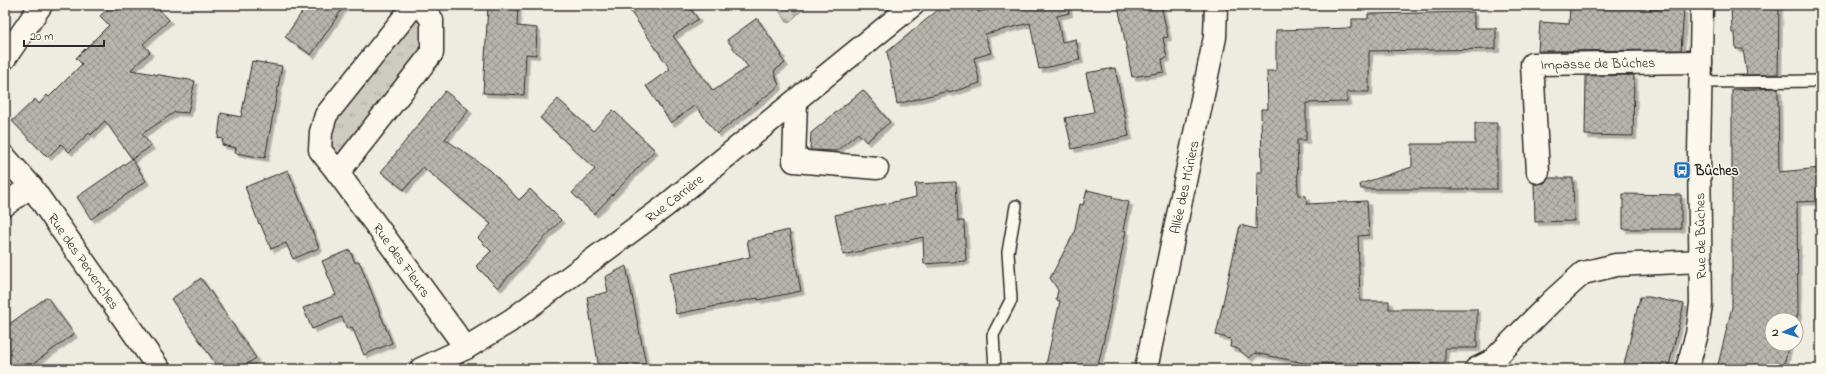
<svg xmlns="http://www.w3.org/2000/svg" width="1826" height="374" viewBox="0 0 1826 374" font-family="'Indie Flower',sans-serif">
<defs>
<pattern id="grass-tufts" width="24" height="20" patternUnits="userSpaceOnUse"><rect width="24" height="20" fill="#cecbc2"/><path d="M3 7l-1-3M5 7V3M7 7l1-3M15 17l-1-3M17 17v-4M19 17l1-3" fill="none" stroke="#b1aea7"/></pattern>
<pattern id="cemetery-stones" width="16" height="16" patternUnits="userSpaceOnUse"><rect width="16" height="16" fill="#cecbc2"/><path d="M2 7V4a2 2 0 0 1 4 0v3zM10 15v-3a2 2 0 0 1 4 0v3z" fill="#b1aea7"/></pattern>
<pattern id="building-cross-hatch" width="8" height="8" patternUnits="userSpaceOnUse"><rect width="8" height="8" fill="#b8b5ae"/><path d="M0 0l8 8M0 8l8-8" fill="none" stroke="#96938e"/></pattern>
<filter id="shadow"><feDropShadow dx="3.5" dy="3.5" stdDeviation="0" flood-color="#0004"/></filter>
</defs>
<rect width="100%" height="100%" fill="#eeebe0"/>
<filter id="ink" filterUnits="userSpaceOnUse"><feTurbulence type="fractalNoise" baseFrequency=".025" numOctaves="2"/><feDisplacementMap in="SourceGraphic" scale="8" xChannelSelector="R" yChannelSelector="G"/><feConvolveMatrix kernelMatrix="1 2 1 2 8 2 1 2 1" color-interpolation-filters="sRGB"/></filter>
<g filter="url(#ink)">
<path fill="url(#grass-tufts)" stroke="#7c7b76" d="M 417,10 L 425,22 L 424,53 L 338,162 L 327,146 L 330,125 Z"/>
<path fill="url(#cemetery-stones)" stroke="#7c7b76" d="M 775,5 L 808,5 L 788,23 Z"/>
<g fill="url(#building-cross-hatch)" stroke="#2b2b2b" filter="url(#shadow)">
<path d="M 112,5 L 155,5 L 169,20 L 143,44 L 150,52 L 131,70 L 195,81 L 188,113 L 175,112 L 142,134 L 151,146 L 132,159 L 105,121 L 91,135 L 89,133 L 69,152 L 61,144 L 48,157 L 44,153 L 44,154 L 12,121 L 35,99 L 39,104 L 47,95 L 49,97 L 82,64 L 76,58 L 109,25 L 100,16 Z"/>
<path d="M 307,5 L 345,5 L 311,55 L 285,37 Z"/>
<path d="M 488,5 L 518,5 L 517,26 L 537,28 L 536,55 L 526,54 L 524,95 L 483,93 Z"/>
<path d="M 626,5 L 688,5 L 698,19 L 673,36 L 713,91 L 748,67 L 727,40 L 757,18 L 782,55 L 780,56 L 785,63 L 774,71 L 779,86 L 717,134 L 695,105 L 671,123 L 646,86 L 670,69 Z"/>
<path d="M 944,5 L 975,5 L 978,12 L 1007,5 L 1068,5 L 1069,13 L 1057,16 L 1062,42 L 1076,39 L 1080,60 L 1039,69 L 1030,23 L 985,34 L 991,53 L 974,58 L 980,83 L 949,93 L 948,91 L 897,104 L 887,52 Z"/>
<path d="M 1118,5 L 1161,5 L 1168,37 L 1163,38 L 1167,58 L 1162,59 L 1164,72 L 1132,77 Z"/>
<path d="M 1570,5 L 1655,5 L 1650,10 L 1684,10 L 1681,50 L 1538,51 L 1540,22 L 1569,24 Z"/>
<path d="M 1731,5 L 1779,5 L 1778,74 L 1747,75 L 1743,49 L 1736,49 L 1735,33 L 1732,33 Z"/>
<path d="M 1474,12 L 1474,28 L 1496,28 L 1496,49 L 1369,51 L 1369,92 L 1347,92 L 1347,102 L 1306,103 L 1306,140 L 1297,140 L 1298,195 L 1306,196 L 1307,204 L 1367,201 L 1369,235 L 1358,236 L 1360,301 L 1389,301 L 1389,309 L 1477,309 L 1477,348 L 1445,348 L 1445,362 L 1426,364 L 1304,363 L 1255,353 L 1249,358 L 1238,349 L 1230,347 L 1231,339 L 1216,335 L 1240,225 L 1256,229 L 1257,172 L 1262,172 L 1261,109 L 1268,109 L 1267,71 L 1276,71 L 1276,30 L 1352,28 L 1352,19 L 1368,19 L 1368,14 Z"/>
<path d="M 252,61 L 282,66 L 265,158 L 235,153 L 236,148 L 222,145 L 223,139 L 218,138 L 221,113 L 241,117 Z"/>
<path d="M 1115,68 L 1129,136 L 1072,149 L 1065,118 L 1094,112 L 1086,73 Z"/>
<path d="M 1634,75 L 1633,136 L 1585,135 L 1586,76 Z"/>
<path d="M 1778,88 L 1779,172 L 1821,168 L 1821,201 L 1797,202 L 1798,315 L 1796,320 L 1772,320 L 1772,344 L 1789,344 L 1783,369 L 1717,369 L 1732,307 L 1732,90 Z"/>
<path d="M 863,90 L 890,122 L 866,142 L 858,133 L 836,151 L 810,150 L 811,133 Z"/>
<path d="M 445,91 L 469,110 L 445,139 L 490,170 L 519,200 L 530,189 L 561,220 L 498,288 L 476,266 L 491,251 L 478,238 L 491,224 L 423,167 L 404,190 L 381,172 Z"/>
<path d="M 558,99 L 593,131 L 613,110 L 655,150 L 594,214 L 572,193 L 595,169 L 540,118 Z"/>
<path d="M 1475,123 L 1497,123 L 1497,189 L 1361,189 L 1360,184 L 1412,167 L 1412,144 L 1475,144 Z"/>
<path d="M 132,159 L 146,181 L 91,219 L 77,197 Z"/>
<path d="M 288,170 L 319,248 L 293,259 L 286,243 L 271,249 L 260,223 L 259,224 L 245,187 Z"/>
<path d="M 1549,178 L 1573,178 L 1574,221 L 1535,222 L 1534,184 L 1544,183 Z"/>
<path d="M 956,182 L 958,221 L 964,221 L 966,261 L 924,264 L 923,237 L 843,255 L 835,215 L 916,197 L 915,184 Z"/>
<path d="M 1087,190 L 1113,196 L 1112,198 L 1129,202 L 1123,230 L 1126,231 L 1103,344 L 1097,369 L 1045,369 L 1060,301 L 1056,300 L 1058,290 L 1050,278 L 1074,233 L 1080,204 L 1083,205 Z"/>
<path d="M 1623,194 L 1681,195 L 1681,229 L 1623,229 Z"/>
<path d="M 789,230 L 801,291 L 758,300 L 758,298 L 676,314 L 669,274 L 750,257 L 747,240 Z"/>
<path d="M 350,250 L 355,263 L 359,261 L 392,343 L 364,355 L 352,327 L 347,329 L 342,317 L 312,329 L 303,308 L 336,295 L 322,261 Z"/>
<path d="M 626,266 L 647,369 L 599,369 L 587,297 L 608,292 L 605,277 Z"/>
<path d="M 201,278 L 256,358 L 239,369 L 219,369 L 171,299 Z"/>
<path d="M 47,297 L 74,334 L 26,369 L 5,369 L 5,327 Z"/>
<path d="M 1640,297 L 1649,297 L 1684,304 L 1668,369 L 1623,369 Z"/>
</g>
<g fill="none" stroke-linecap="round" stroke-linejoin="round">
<defs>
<g id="lane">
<path d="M 1700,82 L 1821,81"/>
<path d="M 995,369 L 993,335 L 1011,300 L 1008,252 L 1016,206"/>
</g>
<g id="street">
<path d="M 421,5 L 432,20 L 432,53 L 338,173 L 466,348"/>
<path d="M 5,58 L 41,5"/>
<path d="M 796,102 L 794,161 L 877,168"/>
<path d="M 5,157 L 31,186 L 159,369"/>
<path d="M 1538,172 L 1532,64 L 1701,62"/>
<path d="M 338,173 L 320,150 L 321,132 L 326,115 L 414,5"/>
<path d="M 5,205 L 31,186"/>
<path d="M 421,369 L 466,348 L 510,321 L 664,207 L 913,5"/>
<path d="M 1146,369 L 1215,37 L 1216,5"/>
<path d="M 1476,369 L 1492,361 L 1552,301 L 1583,273 L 1616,265 L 1701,261"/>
</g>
<path id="secondary" d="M 1687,369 L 1697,334 L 1701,304 L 1699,154 L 1702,5"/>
</defs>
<use href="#lane" stroke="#2b2b2b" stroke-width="14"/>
<use href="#street" stroke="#2b2b2b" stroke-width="25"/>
<use href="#secondary" stroke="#2b2b2b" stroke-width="25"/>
<use href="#lane" stroke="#fbf7ec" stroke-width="11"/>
<use href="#street" stroke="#fbf7ec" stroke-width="22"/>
<use href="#secondary" stroke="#fbf7ec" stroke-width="22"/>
</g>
</g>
<defs>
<symbol id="bus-square" viewBox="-11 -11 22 22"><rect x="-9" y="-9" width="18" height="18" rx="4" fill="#1f6fb2" stroke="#fbf7ec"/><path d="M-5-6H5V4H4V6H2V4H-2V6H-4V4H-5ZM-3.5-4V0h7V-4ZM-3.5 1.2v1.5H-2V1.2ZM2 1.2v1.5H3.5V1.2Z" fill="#fff"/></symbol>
</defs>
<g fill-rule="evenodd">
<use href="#bus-square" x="1672" y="160" width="20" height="20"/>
</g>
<g text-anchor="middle" stroke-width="3" stroke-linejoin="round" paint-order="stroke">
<g font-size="14" fill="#2b2b2b" stroke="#fbf7ec">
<text transform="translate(1598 63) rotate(-1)" y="5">Impasse de Bûches</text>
<text transform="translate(1184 187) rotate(-78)" y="5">Allée des Mûriers</text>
<text transform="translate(674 198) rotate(-38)" y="5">Rue Carrière</text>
<text transform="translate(1700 236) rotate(-91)" y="5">Rue de Bûches</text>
<text transform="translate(402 260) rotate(54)" y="5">Rue des Fleurs</text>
<text transform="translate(84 261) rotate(55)" y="5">Rue des Pervenches</text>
</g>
<g font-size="14" font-weight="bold" fill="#2b2b2b" stroke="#fbf7ec" text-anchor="start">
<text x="1695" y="175">Bûches</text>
</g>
</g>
<rect width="1826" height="374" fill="none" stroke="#fbf7ec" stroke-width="20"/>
<rect x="10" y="10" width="1806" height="354" fill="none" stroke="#2b2b2b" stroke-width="1.5" filter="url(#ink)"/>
<g transform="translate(1784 332) rotate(266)"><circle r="19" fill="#fbf7ec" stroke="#a8a59f"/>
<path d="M0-3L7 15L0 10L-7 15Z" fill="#1f6fb2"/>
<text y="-6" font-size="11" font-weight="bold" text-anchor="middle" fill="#2b2b2b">N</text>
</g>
<path d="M24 40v6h80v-6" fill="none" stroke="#2b2b2b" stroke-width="2"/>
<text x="30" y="40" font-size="12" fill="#2b2b2b" stroke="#fbf7ec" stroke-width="3" paint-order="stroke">20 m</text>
</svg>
